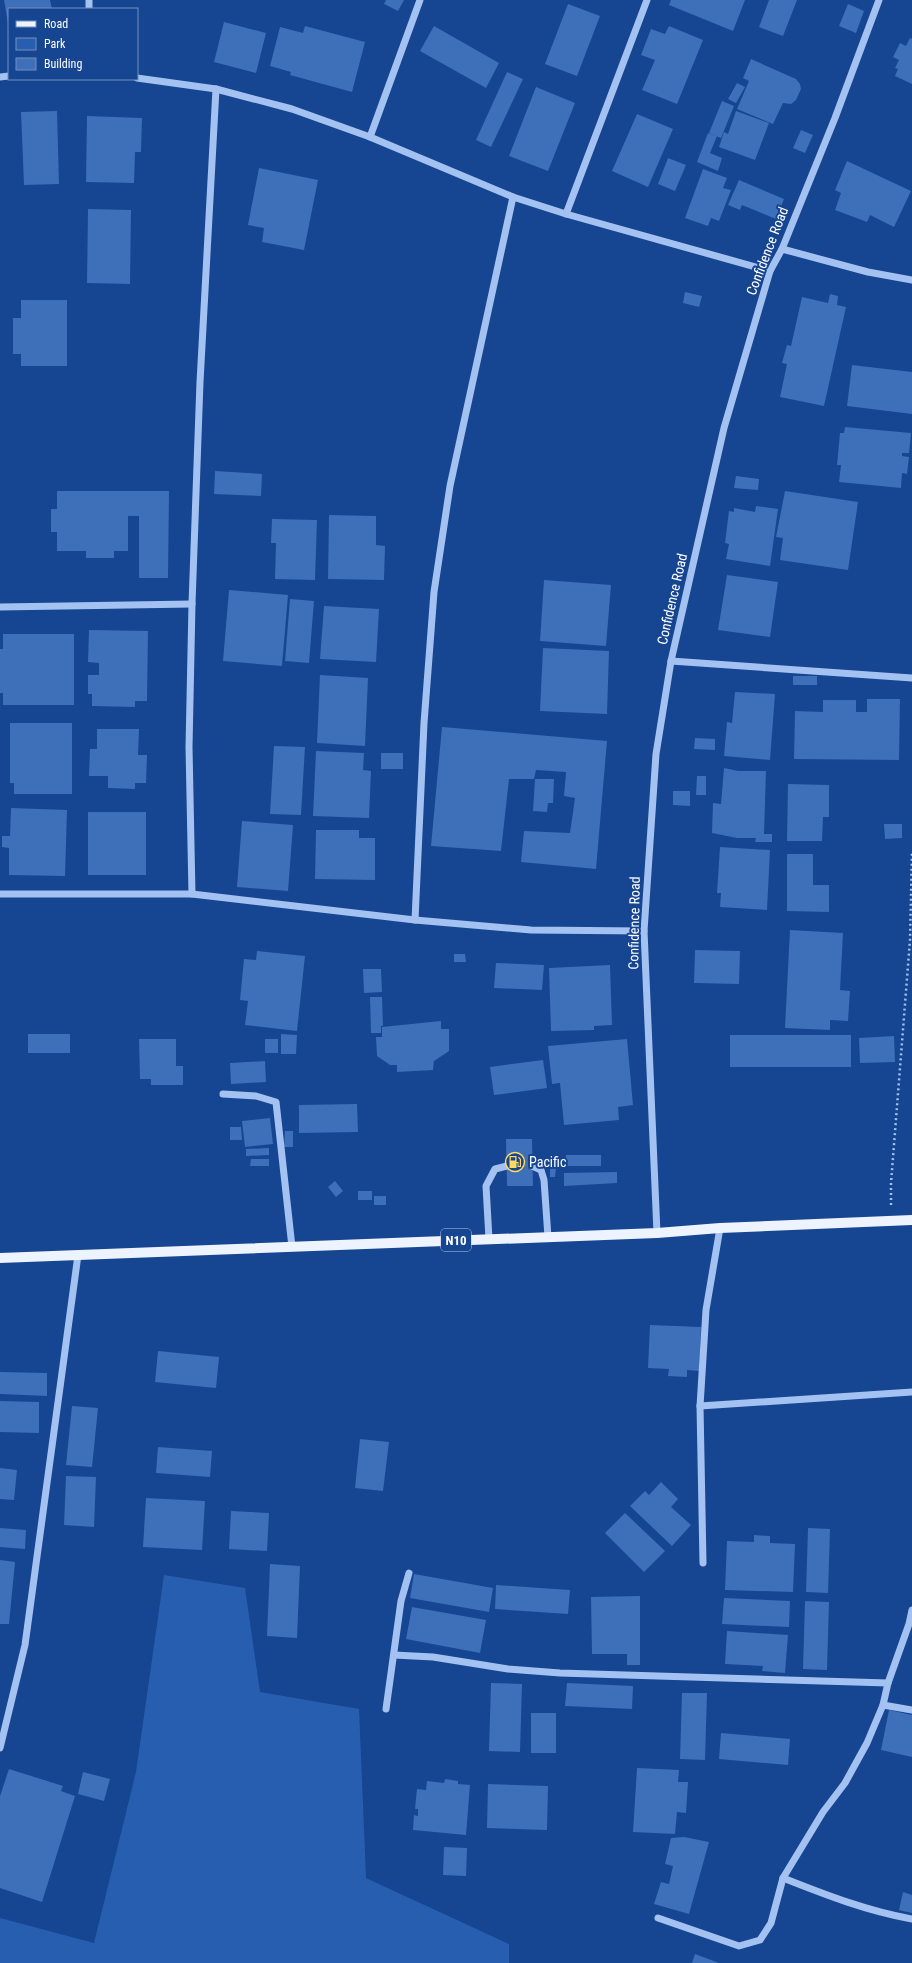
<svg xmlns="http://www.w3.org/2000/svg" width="912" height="1963" viewBox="0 0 912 1963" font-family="'Roboto Condensed',sans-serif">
<rect width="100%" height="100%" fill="#164591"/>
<path fill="#285eb0" d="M 164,1575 L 245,1588 L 260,1692 L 359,1709 L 366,1878 L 509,1944 L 509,1963 L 0,1963 L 0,1918 L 94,1943 L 136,1772 Z"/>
<g fill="#3e6fb9">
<path d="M 4,0 L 50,0 L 52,9 L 9,9 L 8,23 Z"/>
<path d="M 386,0 L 404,0 L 398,11 L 384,4 Z"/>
<path d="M 671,0 L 745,0 L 733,31 L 669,5 Z"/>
<path d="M 769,0 L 797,0 L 783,36 L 759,27 Z"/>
<path d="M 568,4 L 600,16 L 577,76 L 545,64 Z"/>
<path d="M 848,4 L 864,11 L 856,33 L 839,26 Z"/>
<path d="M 224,22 L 266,33 L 256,73 L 214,62 Z"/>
<path d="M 305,26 L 365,42 L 352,92 L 290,75 L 291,72 L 270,66 L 280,27 L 303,33 Z"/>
<path d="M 434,26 L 499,63 L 486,88 L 420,51 Z"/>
<path d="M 669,26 L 703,40 L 677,104 L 642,90 L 655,60 L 641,55 L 651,29 L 665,34 Z"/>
<path d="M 910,38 L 912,39 L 912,84 L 895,76 L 898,69 L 895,68 L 899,60 L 893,57 L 900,43 L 906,46 Z"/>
<path d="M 751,59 L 796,79 L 800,84 L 801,89 L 796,100 L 791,104 L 783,103 L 773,124 L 737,109 L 749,81 L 743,78 Z"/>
<path d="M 507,72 L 523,79 L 491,147 L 476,140 Z"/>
<path d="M 737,83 L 745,87 L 736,103 L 728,99 Z"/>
<path d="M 536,87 L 575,103 L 548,171 L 509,156 Z"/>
<path d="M 722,101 L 734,106 L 721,138 L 709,133 Z"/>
<path d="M 57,111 L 59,184 L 24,185 L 21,112 Z"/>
<path d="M 736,111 L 769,123 L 755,160 L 719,147 L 724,132 L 728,134 Z"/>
<path d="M 637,114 L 673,129 L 648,187 L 612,171 Z"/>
<path d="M 87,116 L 142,118 L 141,152 L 135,152 L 134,183 L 86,182 Z"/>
<path d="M 801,130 L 813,135 L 805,153 L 793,148 Z"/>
<path d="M 708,133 L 717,136 L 710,153 L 722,158 L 718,171 L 697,162 Z"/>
<path d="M 668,158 L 686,165 L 675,191 L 658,184 Z"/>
<path d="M 847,161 L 911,191 L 894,227 L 870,215 L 867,222 L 835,210 L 841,193 L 835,190 Z"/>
<path d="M 259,168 L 318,180 L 304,250 L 262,242 L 264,228 L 248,225 Z"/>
<path d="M 703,169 L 727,178 L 723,188 L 731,190 L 719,221 L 711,218 L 708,226 L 685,218 Z"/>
<path d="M 739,180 L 784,199 L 776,219 L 742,205 L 740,210 L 728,205 Z"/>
<path d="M 88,209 L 131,210 L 130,284 L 87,283 Z"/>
<path d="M 685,292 L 702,296 L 699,307 L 683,303 Z"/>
<path d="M 830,294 L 838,296 L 837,305 L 846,307 L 824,406 L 780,397 L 787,364 L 782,363 L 787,345 L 791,346 L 802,297 L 828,303 Z"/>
<path d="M 21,300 L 67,300 L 67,366 L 21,366 L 21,354 L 13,354 L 13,318 L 21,318 Z"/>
<path d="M 852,365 L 912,372 L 912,414 L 847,406 Z"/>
<path d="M 845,427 L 911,433 L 909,453 L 902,453 L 902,456 L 909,457 L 907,474 L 902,473 L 901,488 L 839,482 L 841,465 L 837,465 L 840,433 L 844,433 Z"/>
<path d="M 215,471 L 262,474 L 261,496 L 214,494 Z"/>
<path d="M 736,476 L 759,479 L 758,490 L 734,488 Z"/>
<path d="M 57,491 L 169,491 L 168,578 L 139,578 L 139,516 L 128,516 L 128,551 L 114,551 L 114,558 L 86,558 L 86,551 L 57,551 L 57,532 L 51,532 L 51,509 L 57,509 Z"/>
<path d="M 785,491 L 858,502 L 848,570 L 780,560 L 783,538 L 776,537 Z"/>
<path d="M 756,506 L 778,509 L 770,566 L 726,559 L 729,544 L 725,543 L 729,511 L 734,512 L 734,508 L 755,512 Z"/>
<path d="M 329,515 L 376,516 L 376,545 L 385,546 L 384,580 L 328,579 Z"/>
<path d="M 272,519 L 317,520 L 315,580 L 275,579 L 276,543 L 271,543 Z"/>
<path d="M 727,575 L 778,582 L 770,637 L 718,630 Z"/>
<path d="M 544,580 L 611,585 L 606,646 L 540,641 Z"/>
<path d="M 229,590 L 288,595 L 282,666 L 223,661 Z"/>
<path d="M 290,599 L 314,601 L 309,663 L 285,661 Z"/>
<path d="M 324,606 L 379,609 L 376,662 L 320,659 Z"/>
<path d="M 89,630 L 148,631 L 147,701 L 135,701 L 135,707 L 92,706 L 92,694 L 88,694 L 88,675 L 99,675 L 99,663 L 88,662 Z"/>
<path d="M 3,634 L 74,634 L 74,705 L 3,705 L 3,693 L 0,693 L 0,649 L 3,649 Z"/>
<path d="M 543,648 L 609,651 L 607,714 L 540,711 Z"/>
<path d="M 320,675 L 368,678 L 365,746 L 317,743 Z"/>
<rect x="793" y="676" width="24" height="9"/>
<path d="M 735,692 L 775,694 L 770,760 L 724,756 L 727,722 L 732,723 Z"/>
<path d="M 867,699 L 900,699 L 899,760 L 794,759 L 795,711 L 823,712 L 823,700 L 856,700 L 856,712 L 867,712 Z"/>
<path d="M 10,723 L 72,723 L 72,794 L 14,794 L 14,783 L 10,783 Z"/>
<path d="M 442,727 L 607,741 L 596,869 L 521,862 L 524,831 L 570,833 L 575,798 L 564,796 L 566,772 L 536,770 L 534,779 L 509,779 L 501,851 L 431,846 Z"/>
<path d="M 97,729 L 139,729 L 138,755 L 147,755 L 146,783 L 135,783 L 135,789 L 108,788 L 108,776 L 89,776 L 90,749 L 97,749 Z"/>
<path d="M 695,738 L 715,739 L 715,750 L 694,749 Z"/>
<path d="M 274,746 L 305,747 L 301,815 L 270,814 Z"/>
<path d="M 316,751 L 364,753 L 363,770 L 371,771 L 369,818 L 313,816 Z"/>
<rect x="381" y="753" width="22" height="16"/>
<path d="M 724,768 L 738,771 L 766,771 L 764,834 L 772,834 L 772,842 L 755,842 L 756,838 L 737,838 L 712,833 L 713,803 L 721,804 Z"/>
<path d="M 697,776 L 706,776 L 706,795 L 696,795 Z"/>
<path d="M 535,779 L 554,779 L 553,803 L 548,803 L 547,812 L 533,811 Z"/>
<path d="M 788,784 L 829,785 L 829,817 L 823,817 L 822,841 L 787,841 Z"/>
<path d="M 673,791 L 690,791 L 690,806 L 673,805 Z"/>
<path d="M 11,808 L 67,810 L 65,876 L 9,875 L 9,848 L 2,847 L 2,836 L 10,836 Z"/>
<rect x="88" y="812" width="58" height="63"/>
<path d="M 242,821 L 293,825 L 288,891 L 237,887 Z"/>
<path d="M 884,824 L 902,824 L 902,838 L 885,839 Z"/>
<path d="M 316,830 L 359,830 L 359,838 L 375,838 L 375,880 L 315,879 Z"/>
<path d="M 720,847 L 770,850 L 767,910 L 720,907 L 721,893 L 717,893 Z"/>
<path d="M 787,854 L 813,854 L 813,885 L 829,885 L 829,912 L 787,911 Z"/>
<path d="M 790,930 L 843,933 L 840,990 L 850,991 L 848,1021 L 830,1020 L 830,1030 L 785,1028 Z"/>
<path d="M 695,950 L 740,951 L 739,984 L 694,983 Z"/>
<path d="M 257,951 L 305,956 L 297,1031 L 245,1025 L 248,1001 L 240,1000 L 244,959 L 256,960 Z"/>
<path d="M 454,954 L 465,954 L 466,962 L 454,962 Z"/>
<path d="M 496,963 L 544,965 L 542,990 L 494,988 Z"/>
<path d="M 610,965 L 612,1025 L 594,1026 L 594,1030 L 551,1031 L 549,968 Z"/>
<path d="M 363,969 L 381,969 L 382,992 L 364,993 Z"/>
<path d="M 370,997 L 382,997 L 383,1026 L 381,1026 L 381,1033 L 371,1033 Z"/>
<path d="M 441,1021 L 441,1029 L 449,1029 L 449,1051 L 434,1061 L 433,1070 L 397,1072 L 397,1065 L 390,1065 L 377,1056 L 376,1037 L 382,1037 L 382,1027 Z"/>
<rect x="28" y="1034" width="42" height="19"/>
<path d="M 281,1034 L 297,1035 L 296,1054 L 281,1054 Z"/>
<rect x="730" y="1035" width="121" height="32"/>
<path d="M 894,1036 L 895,1062 L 860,1063 L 859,1038 Z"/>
<path d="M 139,1039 L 176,1039 L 176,1066 L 183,1066 L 183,1085 L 151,1085 L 151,1079 L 140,1079 Z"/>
<rect x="265" y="1039" width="13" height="14"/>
<path d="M 627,1039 L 633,1105 L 618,1107 L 619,1120 L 564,1125 L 560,1083 L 552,1084 L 548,1046 Z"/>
<path d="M 543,1060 L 547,1088 L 494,1095 L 490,1067 Z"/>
<path d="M 265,1061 L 266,1082 L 231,1084 L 230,1063 Z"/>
<path d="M 357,1104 L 358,1132 L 299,1133 L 299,1105 Z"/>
<path d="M 270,1118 L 273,1144 L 245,1147 L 242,1121 Z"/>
<path d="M 230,1127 L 241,1127 L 242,1140 L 230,1140 Z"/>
<path d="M 285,1131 L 293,1131 L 293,1147 L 284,1147 Z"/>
<path d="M 506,1139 L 532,1139 L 533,1186 L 507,1186 Z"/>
<path d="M 269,1148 L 269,1155 L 246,1156 L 246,1149 Z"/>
<path d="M 566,1155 L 601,1155 L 601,1166 L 565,1166 Z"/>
<path d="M 251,1159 L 269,1159 L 269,1166 L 250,1166 Z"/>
<path d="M 550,1168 L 556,1168 L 555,1177 L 550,1177 Z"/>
<path d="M 617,1172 L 617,1183 L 564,1186 L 564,1173 Z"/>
<path d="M 335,1181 L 343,1191 L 336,1197 L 328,1187 Z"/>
<rect x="358" y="1191" width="14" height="9"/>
<rect x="374" y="1196" width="12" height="9"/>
<path d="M 650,1325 L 701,1327 L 699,1371 L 687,1370 L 687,1377 L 668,1376 L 669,1369 L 648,1368 Z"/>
<path d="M 158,1351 L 219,1357 L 216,1388 L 155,1382 Z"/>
<path d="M 0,1372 L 47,1373 L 47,1396 L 0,1394 Z"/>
<path d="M 0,1401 L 39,1402 L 39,1433 L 0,1432 Z"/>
<path d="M 72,1406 L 98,1408 L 92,1467 L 66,1465 Z"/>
<path d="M 360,1439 L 389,1442 L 383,1491 L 355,1488 Z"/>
<path d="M 158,1447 L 212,1451 L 210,1477 L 156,1473 Z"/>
<path d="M 0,1468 L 17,1470 L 14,1500 L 0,1499 Z"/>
<path d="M 66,1476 L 96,1477 L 94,1527 L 64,1525 Z"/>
<path d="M 661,1482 L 678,1499 L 671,1507 L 691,1525 L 672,1546 L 630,1506 L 645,1491 L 649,1495 Z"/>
<path d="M 146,1498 L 205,1501 L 202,1550 L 143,1547 Z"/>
<path d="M 231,1511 L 269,1513 L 267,1551 L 229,1549 Z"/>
<path d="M 625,1513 L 665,1551 L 644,1572 L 605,1533 Z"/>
<path d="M 0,1528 L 26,1530 L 25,1549 L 0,1547 Z"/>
<path d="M 808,1528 L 830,1529 L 828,1593 L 806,1592 Z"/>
<path d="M 754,1535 L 770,1536 L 770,1543 L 795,1544 L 793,1592 L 725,1590 L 727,1541 L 754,1542 Z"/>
<path d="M 0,1560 L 15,1562 L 9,1624 L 0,1624 Z"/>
<path d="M 270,1564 L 300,1566 L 297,1638 L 267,1636 Z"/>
<path d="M 414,1574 L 493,1588 L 489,1612 L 410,1598 Z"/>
<path d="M 496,1585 L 570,1590 L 568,1614 L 495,1609 Z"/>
<path d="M 640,1596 L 640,1665 L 627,1665 L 627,1654 L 592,1654 L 591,1597 Z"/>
<path d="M 724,1598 L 790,1601 L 789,1627 L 722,1624 Z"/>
<path d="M 805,1601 L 829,1602 L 827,1670 L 803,1669 Z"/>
<path d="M 412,1607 L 486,1620 L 480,1653 L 406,1639 Z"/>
<path d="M 727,1631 L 788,1635 L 785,1673 L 762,1671 L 763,1666 L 725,1664 Z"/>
<path d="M 491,1683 L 522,1684 L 520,1752 L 489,1751 Z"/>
<path d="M 567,1683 L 633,1686 L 632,1709 L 565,1706 Z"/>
<path d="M 682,1693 L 707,1693 L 705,1760 L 680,1759 Z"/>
<path d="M 889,1710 L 912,1715 L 912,1757 L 881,1750 Z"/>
<rect x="531" y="1713" width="25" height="40"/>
<path d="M 721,1733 L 790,1739 L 788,1765 L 719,1759 Z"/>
<path d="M 637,1768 L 679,1770 L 678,1782 L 688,1782 L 686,1813 L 677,1812 L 675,1834 L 633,1832 Z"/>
<path d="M 9,1769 L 63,1786 L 61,1791 L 75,1796 L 42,1902 L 0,1888 L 0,1796 Z"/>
<path d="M 83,1772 L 110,1779 L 104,1801 L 78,1794 Z"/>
<path d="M 445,1779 L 458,1781 L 458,1784 L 470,1785 L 466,1835 L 413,1830 L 414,1815 L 418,1816 L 418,1809 L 415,1809 L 417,1789 L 426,1790 L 427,1781 L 444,1783 Z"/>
<path d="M 488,1784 L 548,1786 L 547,1830 L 487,1828 Z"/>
<path d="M 684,1837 L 709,1842 L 689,1914 L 654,1904 L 661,1882 L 669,1884 L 673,1866 L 665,1864 L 671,1838 Z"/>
<path d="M 444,1847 L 467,1848 L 466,1876 L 443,1875 Z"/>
<path d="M 903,1892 L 912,1895 L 912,1913 L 899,1910 Z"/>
<path d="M 695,1954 L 719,1963 L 692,1963 Z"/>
</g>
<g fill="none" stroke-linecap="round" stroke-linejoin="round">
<path stroke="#3961a2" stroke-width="7" stroke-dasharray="7 3.5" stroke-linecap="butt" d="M 507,1166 L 532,1166"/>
<path stroke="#a3c2f1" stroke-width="2.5" stroke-dasharray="2 3" stroke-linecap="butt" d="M 891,1205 L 891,1183 L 910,940 L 912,852"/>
<g stroke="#a3c2f1" stroke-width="7">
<path d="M 89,0 L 89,9"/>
<path d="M 0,77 L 9,76"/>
<path d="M 137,78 L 216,89 L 292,109 L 370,137 L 513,197 L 566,214 L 770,271"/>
<path d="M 370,137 L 420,0"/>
<path d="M 566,214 L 647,0"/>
<path d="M 782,249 L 868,272 L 912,280"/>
<path d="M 0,607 L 192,604"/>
<path d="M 671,661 L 912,678"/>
<path d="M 0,894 L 192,894 L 415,920 L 531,930 L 644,931"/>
<path d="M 192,894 L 189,747 L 192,604 L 200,382 L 216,89"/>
<path d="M 415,920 L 424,723 L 434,592 L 450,486 L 513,197"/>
<path d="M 223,1094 L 256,1096 L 276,1102 L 292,1247"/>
<path d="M 532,1166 L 541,1170 L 544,1180 L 548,1237"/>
<path d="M 657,1233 L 644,931 L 656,754 L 671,661 L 724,428 L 770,271 L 782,249 L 835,118 L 879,0"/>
<path d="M 489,1239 L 486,1186 L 495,1169 L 507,1166"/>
<path d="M 700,1406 L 912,1392"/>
<path d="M 703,1563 L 700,1406 L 706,1310 L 720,1228"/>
<path d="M 394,1655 L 433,1657 L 508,1669 L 560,1673 L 888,1683"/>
<path d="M 883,1705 L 912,1710"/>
<path d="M 386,1709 L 401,1601 L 409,1573"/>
<path d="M 0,1748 L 25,1645 L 78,1255"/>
<path d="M 783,1878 C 826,1895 867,1911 912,1919"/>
<path d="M 658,1918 L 739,1946 L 760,1940 L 771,1923 L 783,1878 L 823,1812 L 845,1783 L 867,1743 L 883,1705 L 888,1683 L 909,1624 L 912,1610"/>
</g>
<path stroke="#edf3ff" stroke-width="10" d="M 0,1258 L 657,1233 L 720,1228 L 912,1220"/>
</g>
<defs>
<symbol id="fuel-ring" viewBox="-11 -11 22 22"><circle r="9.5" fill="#164591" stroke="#ffda63" stroke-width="1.5"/><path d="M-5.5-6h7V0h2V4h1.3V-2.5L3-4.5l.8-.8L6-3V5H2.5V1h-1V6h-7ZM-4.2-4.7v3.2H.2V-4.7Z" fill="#ffda63"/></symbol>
</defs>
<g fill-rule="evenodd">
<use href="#fuel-ring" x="504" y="1151" width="22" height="22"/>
</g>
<g text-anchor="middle" stroke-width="4" stroke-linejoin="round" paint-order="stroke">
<rect fill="#164591" stroke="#b9c7de" stroke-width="1" x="441" y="1229" width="30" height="22" rx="3"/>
<g font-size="13" font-weight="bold" fill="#fff">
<text x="456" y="1245">N10</text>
</g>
<g font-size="14" fill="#fff" stroke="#164591">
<text transform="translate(767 251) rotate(-69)" y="5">Confidence Road</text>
<text transform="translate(672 599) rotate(-77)" y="5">Confidence Road</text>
<text transform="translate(634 923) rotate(-89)" y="5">Confidence Road</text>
</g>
<g font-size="14" fill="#fff" stroke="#164591" text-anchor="start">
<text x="529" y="1167">Pacific</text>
</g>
</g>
<rect x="8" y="8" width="130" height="72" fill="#164591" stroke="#738fbd"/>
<rect x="16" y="21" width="20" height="6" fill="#edf3ff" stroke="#738fbd"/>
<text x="44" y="28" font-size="12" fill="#ffffff">Road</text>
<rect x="16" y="38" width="20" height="12" fill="#285eb0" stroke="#738fbd"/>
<text x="44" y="48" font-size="12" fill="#ffffff">Park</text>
<rect x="16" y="58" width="20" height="12" fill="#3e6fb9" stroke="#738fbd"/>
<text x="44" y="68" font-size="12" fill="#ffffff">Building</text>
</svg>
